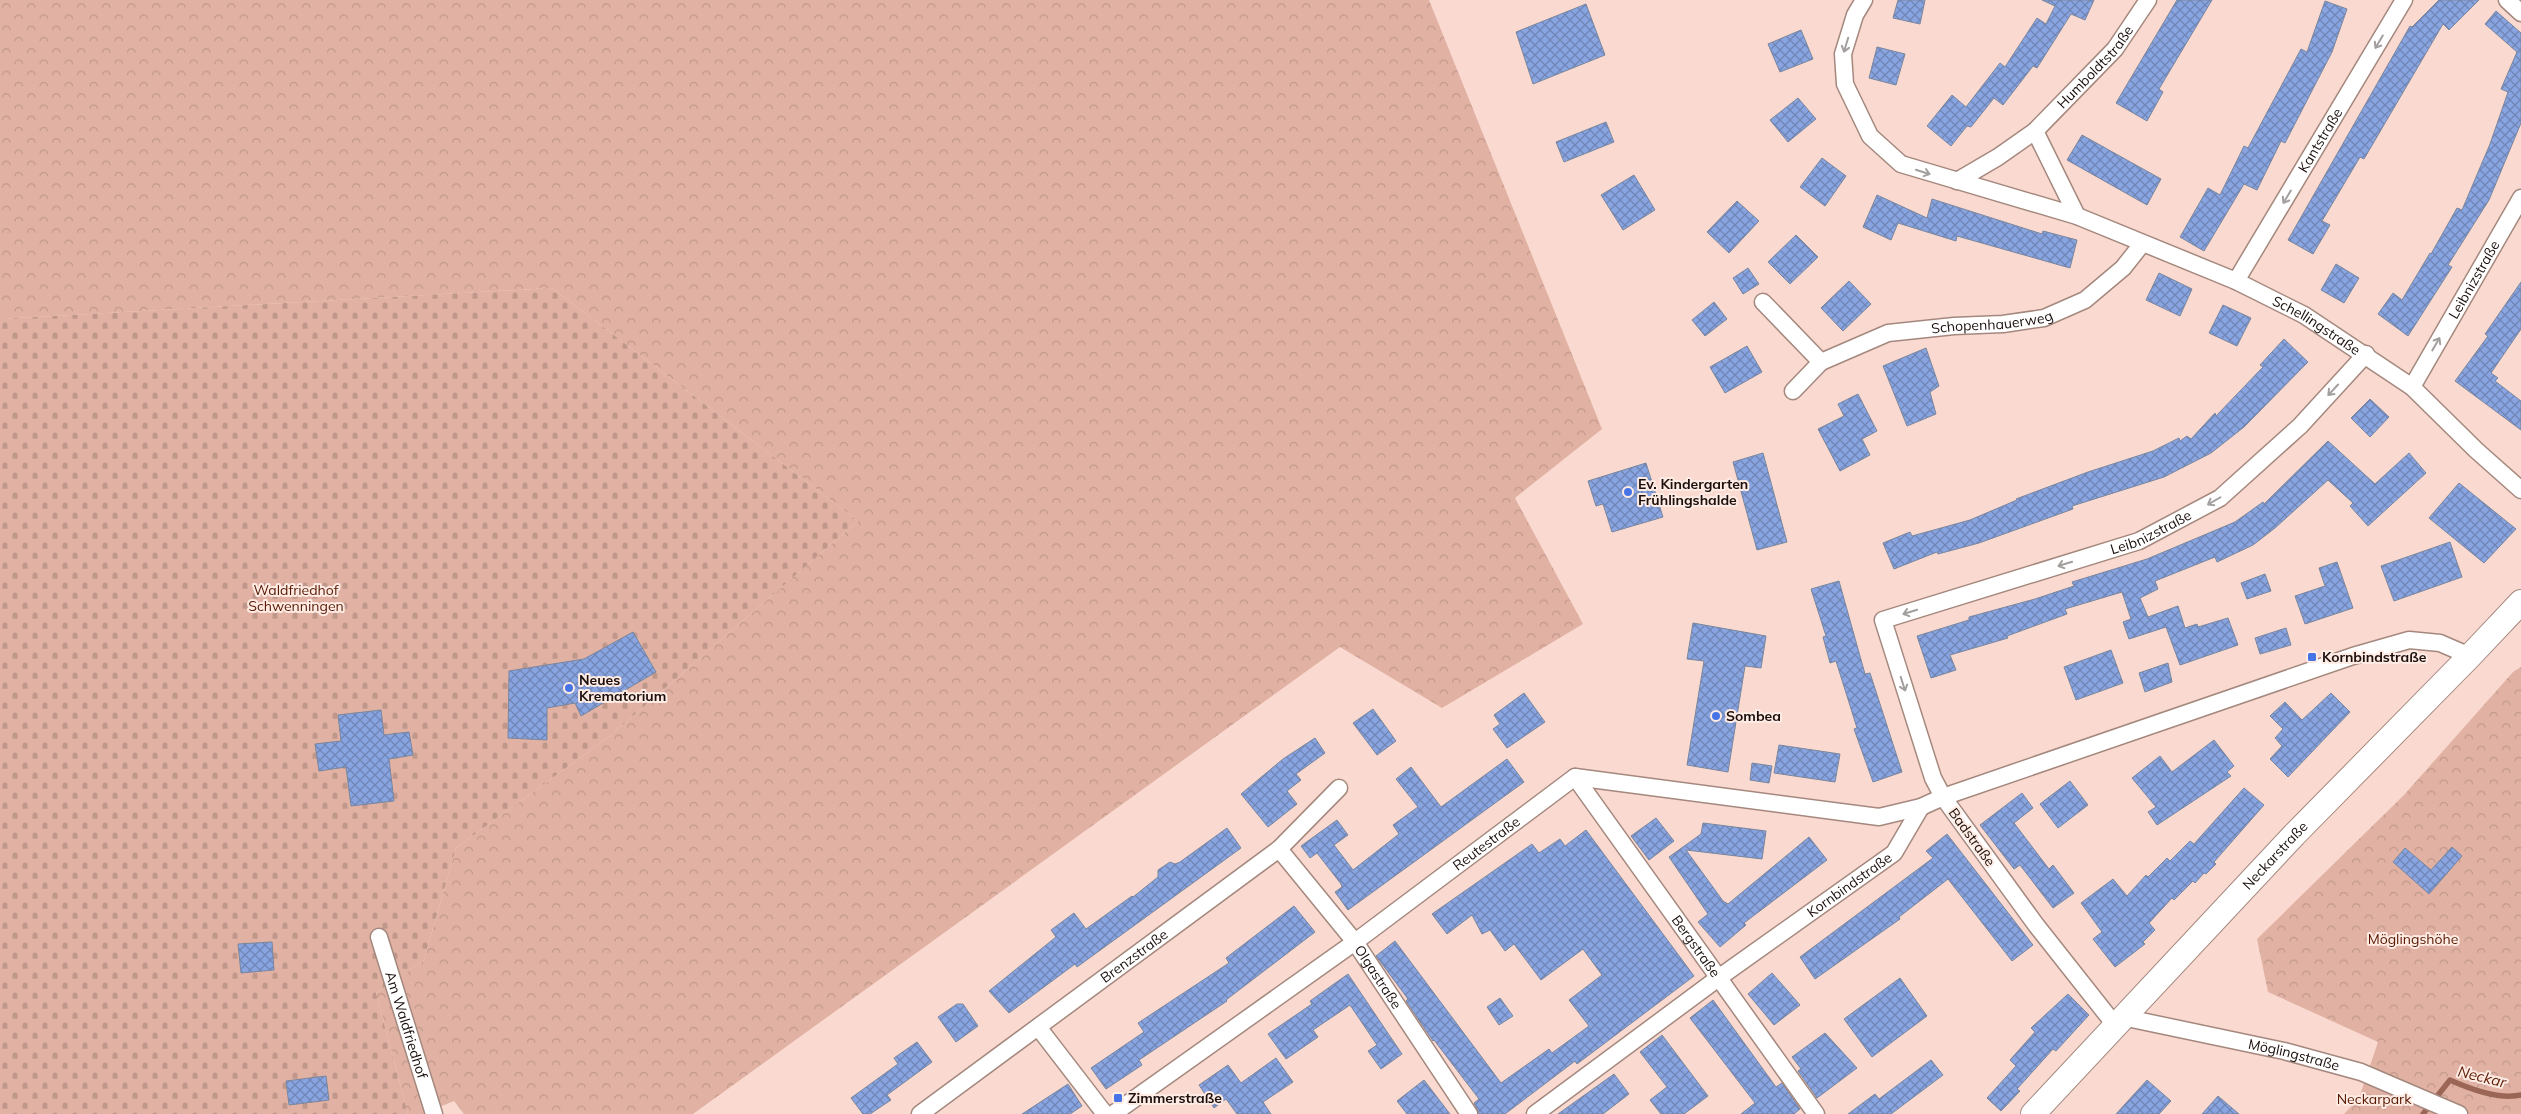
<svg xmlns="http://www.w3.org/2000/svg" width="2521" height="1114" viewBox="0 0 2521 1114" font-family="Mulish,sans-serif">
<defs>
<pattern id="forest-crowns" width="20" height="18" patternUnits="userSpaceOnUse" patternTransform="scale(1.25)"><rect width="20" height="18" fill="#e1b2a3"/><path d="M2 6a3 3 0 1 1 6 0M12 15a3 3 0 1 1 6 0" fill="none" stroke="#c0988b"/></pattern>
<pattern id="cemetery-stones" width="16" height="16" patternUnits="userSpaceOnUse" patternTransform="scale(1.25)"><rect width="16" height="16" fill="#e1b2a3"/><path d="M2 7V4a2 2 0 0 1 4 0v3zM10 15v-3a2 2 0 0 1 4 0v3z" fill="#c0988b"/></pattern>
<pattern id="building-cross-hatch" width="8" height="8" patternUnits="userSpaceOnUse" patternTransform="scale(1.25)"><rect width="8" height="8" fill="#89a5e1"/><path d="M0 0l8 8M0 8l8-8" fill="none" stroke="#6f85b5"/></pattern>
</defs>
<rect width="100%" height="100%" fill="#fadad0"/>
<g fill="url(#forest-crowns)">
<path d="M 0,0 L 1429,0 L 1602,429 L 1515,498 L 1583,624 L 1442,708 L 1340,647 L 693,1114 L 464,1114 L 454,1101 L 423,1114 L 408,1114 L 376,993 L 424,960 L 456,848 L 610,736 L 858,521 L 552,288 L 0,319 Z"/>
<path d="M 2521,667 L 2521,1114 L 2344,1114 L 2359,1098 L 2378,1042 L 2268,992 L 2257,939 L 2404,795 L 2513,672 Z"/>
</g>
<path fill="url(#cemetery-stones)" d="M 552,288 L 858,521 L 610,736 L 456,848 L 424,960 L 376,993 L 408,1114 L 0,1114 L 0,319 Z"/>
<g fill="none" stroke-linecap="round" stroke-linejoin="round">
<path stroke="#9c6656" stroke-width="5.5" d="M 2423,1114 L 2450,1080 C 2470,1089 2499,1100 2521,1095"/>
</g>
<g fill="url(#building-cross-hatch)" stroke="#7a869d">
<path d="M 1898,0 L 1925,0 L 1920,24 L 1893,18 Z"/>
<path d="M 2042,0 L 2094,0 L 2085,20 L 2071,14 L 2037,68 L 2033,66 L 2003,105 L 1994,98 L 1971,127 L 1967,126 L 1951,146 L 1927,126 L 1952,95 L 1966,107 L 2000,63 L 2005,67 L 2037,18 L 2046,24 L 2055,6 Z"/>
<path d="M 2177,0 L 2212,0 L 2159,89 L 2163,92 L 2147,121 L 2116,103 Z"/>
<path d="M 2439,0 L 2479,0 L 2449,30 L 2443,24 L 2364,159 L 2360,157 L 2322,221 L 2330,225 L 2313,254 L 2288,240 L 2410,26 L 2412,27 Z"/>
<path d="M 2325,1 L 2347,9 L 2332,52 L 2285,143 L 2281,141 L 2257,190 L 2244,184 L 2204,251 L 2180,237 L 2208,188 L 2220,195 L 2244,146 L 2248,148 L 2301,49 L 2307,52 Z"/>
<path d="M 1586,4 L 1605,55 L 1533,84 L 1516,32 Z"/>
<path d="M 2496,11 L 2521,33 L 2521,123 L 2489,200 L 2448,265 L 2452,267 L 2408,336 L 2378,314 L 2393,293 L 2402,300 L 2430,253 L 2431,254 L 2457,208 L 2462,210 L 2490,144 L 2508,92 L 2501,89 L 2517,52 L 2485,24 Z"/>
<path d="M 1801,30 L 1813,59 L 1780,72 L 1768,44 Z"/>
<path d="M 1877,47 L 1905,54 L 1896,85 L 1869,78 Z"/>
<path d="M 1798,98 L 1816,119 L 1788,142 L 1770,120 Z"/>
<path d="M 1606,122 L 1614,142 L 1564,162 L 1556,142 Z"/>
<path d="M 2082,135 L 2161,179 L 2147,205 L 2067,160 Z"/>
<path d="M 1822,158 L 1846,176 L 1825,206 L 1800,187 Z"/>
<path d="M 1634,175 L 1655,210 L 1623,230 L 1601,195 Z"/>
<path d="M 1877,195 L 1927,218 L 1932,199 L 2042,234 L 2043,231 L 2077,240 L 2070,268 L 1957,236 L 1956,241 L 1898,223 L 1891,240 L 1863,227 Z"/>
<path d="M 1737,201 L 1759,221 L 1729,253 L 1707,232 Z"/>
<path d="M 1796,235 L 1818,257 L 1790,284 L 1768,262 Z"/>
<path d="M 2336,264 L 2359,278 L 2344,303 L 2321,290 Z"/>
<path d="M 1748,268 L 1759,284 L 1743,294 L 1733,278 Z"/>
<path d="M 2159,273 L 2192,289 L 2180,316 L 2146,300 Z"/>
<path d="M 1849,281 L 1871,304 L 1843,331 L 1821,308 Z"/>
<path d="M 2521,282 L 2521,329 L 2491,373 L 2498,378 L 2495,381 L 2521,401 L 2521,430 L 2455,381 L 2488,336 L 2485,334 Z"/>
<path d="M 1714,302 L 1727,319 L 1705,336 L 1692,320 Z"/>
<path d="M 2223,305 L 2251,318 L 2237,346 L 2209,333 Z"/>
<path d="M 2284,339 L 2308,362 L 2244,427 L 2211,453 L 2164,477 L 2072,506 L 2073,509 L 1979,543 L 1938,554 L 1937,552 L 1894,569 L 1883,543 L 1910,532 L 1912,536 L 1970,520 L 2017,500 L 2016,499 L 2088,472 L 2153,451 L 2179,438 L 2180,441 L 2187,436 L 2191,439 L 2215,413 L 2216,416 L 2263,367 L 2260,365 Z"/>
<path d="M 1747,346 L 1762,372 L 1725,393 L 1710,367 Z"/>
<path d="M 1926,348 L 1939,386 L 1930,392 L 1936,414 L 1907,426 L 1883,366 Z"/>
<path d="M 1858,394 L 1877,431 L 1862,439 L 1870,455 L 1840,471 L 1818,429 L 1844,416 L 1838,404 Z"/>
<path d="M 2370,399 L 2389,417 L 2370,437 L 2351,418 Z"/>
<path d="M 2328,441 L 2375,484 L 2409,453 L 2426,473 L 2368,526 L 2350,506 L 2353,503 L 2328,480 L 2275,528 L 2253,545 L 2217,562 L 2215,557 L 2155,581 L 2158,589 L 2140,598 L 2148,617 L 2178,606 L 2185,628 L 2197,624 L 2198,627 L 2228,618 L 2238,645 L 2180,665 L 2166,627 L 2129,639 L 2123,622 L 2131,619 L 2122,592 L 2065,609 L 2067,614 L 2007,636 L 2008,638 L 1950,655 L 1956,670 L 1931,678 L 1917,636 L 1969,620 L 1969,617 L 2035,599 L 2074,586 L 2072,582 L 2147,559 L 2235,522 L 2263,502 L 2264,504 Z"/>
<path d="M 1763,453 L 1787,542 L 1757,550 L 1733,462 Z"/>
<path d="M 1646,463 L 1663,517 L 1612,532 L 1603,504 L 1596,506 L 1588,481 Z"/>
<path d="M 2459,483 L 2516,529 L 2484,563 L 2429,518 Z"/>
<path d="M 2450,542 L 2462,577 L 2394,601 L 2381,566 Z"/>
<path d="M 2337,562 L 2353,608 L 2305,624 L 2295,596 L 2325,586 L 2319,568 Z"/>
<path d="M 2265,574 L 2271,591 L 2247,599 L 2241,583 Z"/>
<path d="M 1839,581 L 1865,674 L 1870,673 L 1902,772 L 1873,782 L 1854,729 L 1857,728 L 1836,661 L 1830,663 L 1823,637 L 1826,636 L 1811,589 Z"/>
<path d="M 1693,623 L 1766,636 L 1761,668 L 1745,666 L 1728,772 L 1687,765 L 1704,661 L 1687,659 Z"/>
<path d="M 2286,628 L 2291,645 L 2260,654 L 2255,638 Z"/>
<path d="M 633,632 L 656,672 L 581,716 L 575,703 L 547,708 L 547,740 L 508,738 L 509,671 L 584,659 Z"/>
<path d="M 2111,650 L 2123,683 L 2076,700 L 2064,667 Z"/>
<path d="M 2168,663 L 2172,682 L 2145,692 L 2139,673 Z"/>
<path d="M 1524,693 L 1545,722 L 1507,748 L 1493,729 L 1500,724 L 1494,715 Z"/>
<path d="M 2331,693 L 2350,712 L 2288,777 L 2270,759 L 2282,746 L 2275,738 L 2283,729 L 2270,716 L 2285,702 L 2302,720 Z"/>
<path d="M 1373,709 L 1396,741 L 1377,755 L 1353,723 Z"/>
<path d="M 381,710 L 384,735 L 409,732 L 413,755 L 389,759 L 394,801 L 351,806 L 346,767 L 319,771 L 315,744 L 341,741 L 338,715 Z"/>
<path d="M 1315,738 L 1325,753 L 1296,774 L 1301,780 L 1287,791 L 1297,804 L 1268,827 L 1241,794 L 1283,759 Z"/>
<path d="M 2214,740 L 2234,766 L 2227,772 L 2231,776 L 2157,825 L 2148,812 L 2156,807 L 2132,778 L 2160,756 L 2172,772 Z"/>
<path d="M 1779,745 L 1840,754 L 1835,782 L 1774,773 Z"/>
<path d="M 1507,759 L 1524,782 L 1348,910 L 1335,892 L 1342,887 L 1341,884 L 1317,853 L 1310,858 L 1301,846 L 1337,820 L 1348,835 L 1334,845 L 1353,870 L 1399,834 L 1393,825 L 1418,807 L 1396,779 L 1411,767 L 1441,807 Z"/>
<path d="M 1752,763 L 1772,766 L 1769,783 L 1750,780 Z"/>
<path d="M 2070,781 L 2088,805 L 2058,828 L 2040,804 Z"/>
<path d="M 2244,788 L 2264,805 L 2214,862 L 2216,864 L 2206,874 L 2204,873 L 2195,883 L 2193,881 L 2174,900 L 2172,898 L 2149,923 L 2155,930 L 2143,942 L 2145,944 L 2115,967 L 2093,939 L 2102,932 L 2081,903 L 2113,879 L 2127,896 L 2146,875 L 2148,877 L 2167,858 L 2170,861 L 2190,841 L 2194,844 Z"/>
<path d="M 2022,793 L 2033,808 L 2014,823 L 2049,869 L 2053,865 L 2074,893 L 2053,908 L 2020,865 L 2014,869 L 1980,825 Z"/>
<path d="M 1656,818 L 1674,841 L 1649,860 L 1631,836 Z"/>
<path d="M 1703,823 L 1766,831 L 1762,859 L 1686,850 L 1723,901 L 1728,904 L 1809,837 L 1827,860 L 1744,923 L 1746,925 L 1720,947 L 1698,922 L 1708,914 L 1669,857 L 1701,834 Z"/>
<path d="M 1227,828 L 1241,848 L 1077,967 L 1075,964 L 1009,1013 L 989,991 L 1056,937 L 1051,930 L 1074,913 L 1086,929 L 1132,896 L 1133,897 L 1158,877 L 1158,870 L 1170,862 L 1175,864 L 1180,862 Z"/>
<path d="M 1586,830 L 1694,976 L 1577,1064 L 1575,1061 L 1505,1114 L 1479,1114 L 1474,1103 L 1479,1099 L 1434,1040 L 1433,1041 L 1406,1001 L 1408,999 L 1376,956 L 1395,941 L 1501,1083 L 1549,1049 L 1552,1053 L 1589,1026 L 1569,1000 L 1602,975 L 1583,949 L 1541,980 L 1514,944 L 1505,951 L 1490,930 L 1482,934 L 1472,915 L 1447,934 L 1432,914 L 1532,844 L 1539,853 L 1560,839 L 1565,846 Z"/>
<path d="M 1947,834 L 2033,945 L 2012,961 L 1948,879 L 1899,917 L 1900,919 L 1815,979 L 1800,957 L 1933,858 L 1926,851 Z"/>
<path d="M 2452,847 L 2462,856 L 2429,894 L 2393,862 L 2405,848 L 2431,870 Z"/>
<path d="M 1294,906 L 1315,932 L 1226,1000 L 1227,1001 L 1139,1060 L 1142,1065 L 1106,1089 L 1091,1068 L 1144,1032 L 1138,1023 L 1229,963 L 1226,958 Z"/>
<path d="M 272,942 L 274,970 L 241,973 L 238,944 Z"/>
<path d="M 1772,973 L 1800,1005 L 1774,1025 L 1748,994 Z"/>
<path d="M 1348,974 L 1402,1054 L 1381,1069 L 1368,1051 L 1377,1045 L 1350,1005 L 1313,1030 L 1318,1037 L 1286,1059 L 1268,1034 L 1312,1004 L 1310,1001 Z"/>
<path d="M 1900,978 L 1927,1016 L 1872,1057 L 1844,1019 Z"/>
<path d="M 2068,994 L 2089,1015 L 2056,1051 L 2053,1049 L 2017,1089 L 2020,1091 L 2001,1111 L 1987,1098 L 2016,1066 L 2010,1060 L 2035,1032 L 2031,1028 Z"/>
<path d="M 1500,998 L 1513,1016 L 1499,1025 L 1487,1007 Z"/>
<path d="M 1713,1000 L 1776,1087 L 1782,1083 L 1800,1109 L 1794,1114 L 1741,1114 L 1755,1103 L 1690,1018 Z"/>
<path d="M 957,1004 L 963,1004 L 978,1026 L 956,1042 L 938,1017 Z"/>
<path d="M 1825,1033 L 1857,1068 L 1817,1098 L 1798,1071 L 1801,1069 L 1792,1057 Z"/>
<path d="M 1662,1035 L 1708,1096 L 1684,1114 L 1661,1114 L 1650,1100 L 1667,1087 L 1640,1052 Z"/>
<path d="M 917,1042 L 932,1062 L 887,1095 L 891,1100 L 870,1114 L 863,1114 L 851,1098 L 898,1064 L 894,1058 Z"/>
<path d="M 1276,1058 L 1293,1082 L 1263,1102 L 1271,1114 L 1237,1114 L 1226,1099 L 1214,1108 L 1199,1085 L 1228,1065 L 1241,1083 Z"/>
<path d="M 1931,1060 L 1943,1075 L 1891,1114 L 1848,1114 L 1875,1094 L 1879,1099 Z"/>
<path d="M 1614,1074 L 1629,1094 L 1603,1114 L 1558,1114 Z"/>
<path d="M 326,1076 L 329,1100 L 289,1105 L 286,1081 Z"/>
<path d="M 1424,1080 L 1450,1114 L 1407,1114 L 1397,1101 Z"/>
<path d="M 2147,1080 L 2171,1101 L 2159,1114 L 2116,1114 Z"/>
<path d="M 1068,1084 L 1082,1106 L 1070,1114 L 1022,1114 Z"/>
<path d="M 2218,1096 L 2239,1114 L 2202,1114 Z"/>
</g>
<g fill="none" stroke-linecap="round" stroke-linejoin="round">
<defs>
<g id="minor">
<path id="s1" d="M 1864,0 L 1855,15 L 1843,54 L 1845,84 L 1870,136 L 1901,164 L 2077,216 L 2236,281 L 2304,315 L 2412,387 L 2476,450 L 2521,490"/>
<path d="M 2507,0 L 2521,13"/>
<path id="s2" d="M 2035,131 L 2115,49 L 2148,0"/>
<path d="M 1957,181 L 1998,157 L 2035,131 L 2077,216"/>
<path id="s3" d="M 2236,281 L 2404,0"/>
<path id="s4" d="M 1763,302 L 1821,362 L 1888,333 L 1954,326 L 2003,324 L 2044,318 L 2085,300 L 2123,268 L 2142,244"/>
<path id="s5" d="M 2412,387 L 2521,198"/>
<path d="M 1793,391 L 1821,362"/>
<path id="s6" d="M 1575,777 L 1816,1114"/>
<path id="s7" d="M 1279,849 L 1355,942 L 1469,1114"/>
<path id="s8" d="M 379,937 L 434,1114"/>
<path id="s9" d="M 2122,1017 L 2284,1051 L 2361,1072 L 2459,1114"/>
<path id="s10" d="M 2115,1025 L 2036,925 L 1943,797 L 1933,778 L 1883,620 L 2139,541 L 2220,498 L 2300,426 L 2366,354"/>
<path d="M 1038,1027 L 1105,1114"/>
<path id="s11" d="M 920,1114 L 1279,849 L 1339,788"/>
<path id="s12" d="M 1113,1114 L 1355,942 L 1575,777 L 1879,817 L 1921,807 L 1943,797 L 2353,656 L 2409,640 L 2440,643 L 2470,656"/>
<path id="s13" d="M 1535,1114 L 1717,979 L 1894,853 L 1921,807"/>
</g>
<g id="secondary">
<path id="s14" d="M 2033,1114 L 2294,835 L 2470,656 L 2521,602"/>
</g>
</defs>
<use href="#minor" stroke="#a4887e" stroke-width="19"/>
<use href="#secondary" stroke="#a4887e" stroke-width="26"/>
<use href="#minor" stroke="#fff" stroke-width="16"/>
<use href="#secondary" stroke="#fff" stroke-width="24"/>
</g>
<defs><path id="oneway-shaft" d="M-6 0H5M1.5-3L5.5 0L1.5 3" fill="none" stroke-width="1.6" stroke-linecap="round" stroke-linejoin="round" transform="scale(1.25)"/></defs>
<g stroke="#a39f9e">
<use href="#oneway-shaft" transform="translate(2379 42) rotate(121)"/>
<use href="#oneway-shaft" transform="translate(1846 45) rotate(107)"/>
<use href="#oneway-shaft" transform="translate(1923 172) rotate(18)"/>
<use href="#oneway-shaft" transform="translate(2287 197) rotate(121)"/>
<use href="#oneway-shaft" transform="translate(2436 344) rotate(-60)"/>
<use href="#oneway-shaft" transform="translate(2333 390) rotate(133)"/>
<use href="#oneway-shaft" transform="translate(2214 501) rotate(150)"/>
<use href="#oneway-shaft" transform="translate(2065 564) rotate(163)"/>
<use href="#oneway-shaft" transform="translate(1910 612) rotate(163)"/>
<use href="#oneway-shaft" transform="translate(1903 684) rotate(72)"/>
</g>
<g fill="#4674e6" stroke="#feebe4" stroke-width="2">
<circle cx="1628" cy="492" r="5"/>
<rect x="2307" y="652" width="10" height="10" rx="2.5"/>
<circle cx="569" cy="688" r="5"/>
<circle cx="1716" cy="716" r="5"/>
<rect x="1113" y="1093" width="10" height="10" rx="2.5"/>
</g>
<g text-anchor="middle" stroke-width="4" stroke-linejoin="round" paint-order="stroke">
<g font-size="14" fill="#1a0f0c" stroke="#feebe4">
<text dy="5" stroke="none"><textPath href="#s2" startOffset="88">Humboldtstraße</textPath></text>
<text dy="5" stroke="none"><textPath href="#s3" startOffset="164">Kantstraße</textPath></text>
<text dy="5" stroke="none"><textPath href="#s5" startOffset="124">Leibnizstraße</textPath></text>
<text dy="5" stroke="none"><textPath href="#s4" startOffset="261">Schopenhauerweg</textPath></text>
<text dy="5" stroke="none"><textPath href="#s1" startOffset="635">Schellingstraße</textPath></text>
<text dy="5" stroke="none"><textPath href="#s10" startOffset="755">Leibnizstraße</textPath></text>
<text transform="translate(1972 837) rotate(54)" y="5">Badstraße</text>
<text dy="5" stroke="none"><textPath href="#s12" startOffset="461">Reutestraße</textPath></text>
<text dy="5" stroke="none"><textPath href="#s14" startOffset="354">Neckarstraße</textPath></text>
<text dy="5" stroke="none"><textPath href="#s13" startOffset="389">Kornbindstraße</textPath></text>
<text dy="5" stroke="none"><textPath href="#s6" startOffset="208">Bergstraße</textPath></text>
<text dy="5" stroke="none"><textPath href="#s11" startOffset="266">Brenzstraße</textPath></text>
<text dy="5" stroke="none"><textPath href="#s7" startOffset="162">Olgastraße</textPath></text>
<text dy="5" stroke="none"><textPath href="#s8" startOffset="92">Am Waldfriedhof</textPath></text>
<text dy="5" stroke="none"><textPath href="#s9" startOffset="176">Möglingstraße</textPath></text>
</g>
<g font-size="14" font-weight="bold" fill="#1a0f0c" stroke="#feebe4" text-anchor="start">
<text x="1638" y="489">Ev. Kindergarten<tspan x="1638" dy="16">Frühlingshalde</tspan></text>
<text x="2322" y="662">Kornbindstraße</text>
<text x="579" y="685">Neues<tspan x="579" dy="16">Krematorium</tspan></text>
<text x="1726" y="721">Sombea</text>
<text x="1128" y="1103">Zimmerstraße</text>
</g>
<g font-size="14" fill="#571800" stroke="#feebe4">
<text x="296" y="595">Waldfriedhof<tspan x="296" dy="16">Schwenningen</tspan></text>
<text x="2413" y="944">Möglingshöhe</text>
<text x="2374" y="1104">Neckarpark</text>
</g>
<g font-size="15" font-style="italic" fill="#5f1f06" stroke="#feebe4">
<text transform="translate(2482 1077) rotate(14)" y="5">Neckar</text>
</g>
</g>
</svg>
